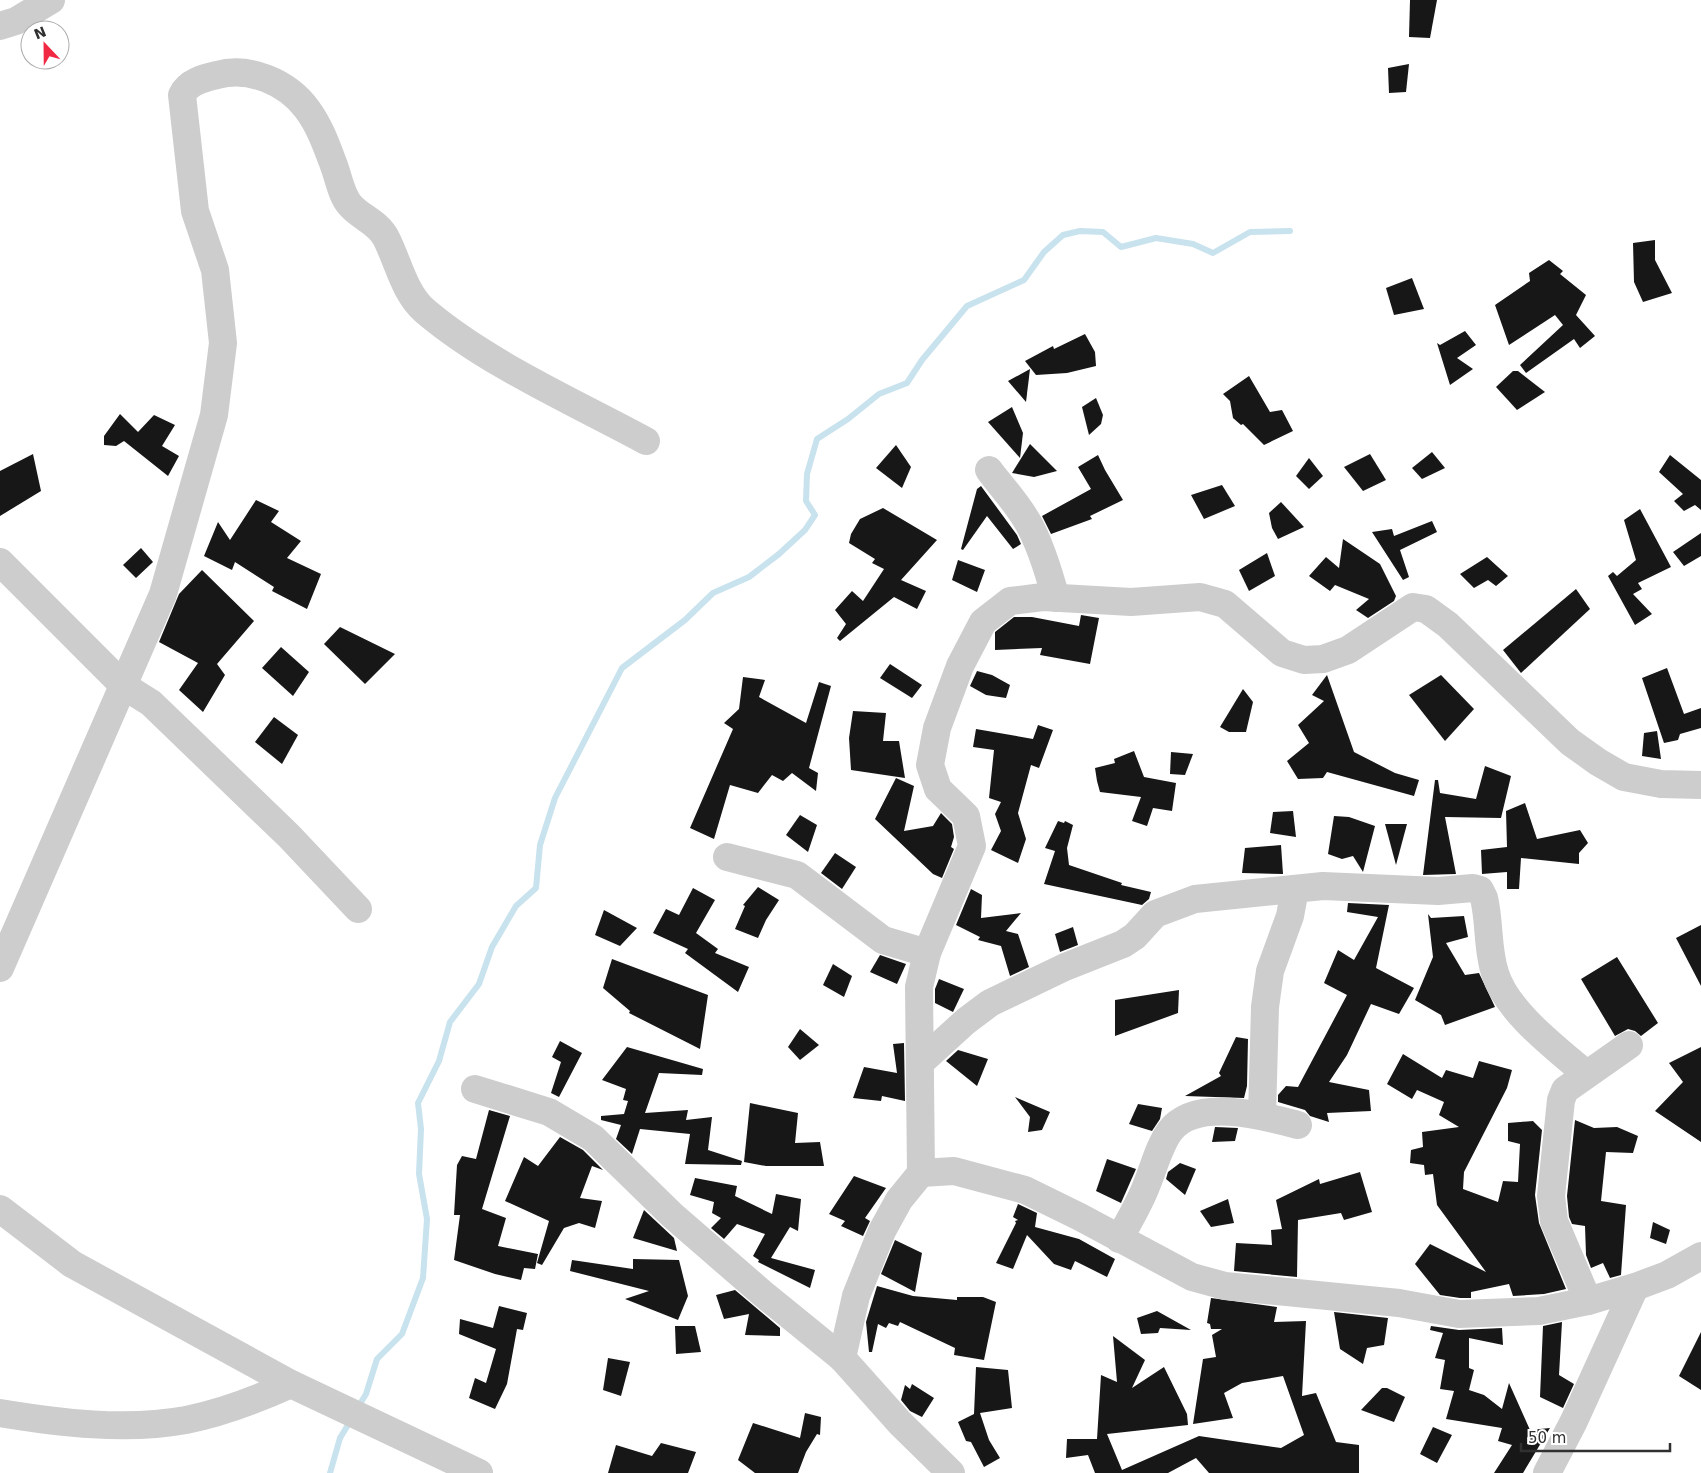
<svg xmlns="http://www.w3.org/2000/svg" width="1701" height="1473" viewBox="0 0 1701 1473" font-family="'DejaVu Sans',sans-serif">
<rect width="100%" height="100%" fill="#fff"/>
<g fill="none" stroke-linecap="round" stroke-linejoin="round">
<g stroke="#c8e2ee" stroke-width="6">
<path d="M 357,1409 L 366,1394 L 377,1359 L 402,1334 L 423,1278 L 427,1219 L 419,1174 L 421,1129 L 418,1103 L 439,1061 L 450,1022 L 479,984 L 492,947 L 516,906 L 536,888 L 540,845 L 555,798 L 622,668 L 685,620 L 713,593 L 749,577 L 779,554 L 805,530 L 815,515 L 806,501 L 807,474 L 817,439 L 848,419 L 879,394 L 907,383 L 922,360 L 967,306 L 1024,280 L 1044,252 L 1063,235 L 1080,231 L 1103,232 L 1121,247 L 1156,238 L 1193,244 L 1213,253 L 1250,232 L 1290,231"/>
<path d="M 330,1473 L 340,1438 L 351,1420"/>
</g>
</g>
<g fill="#171717">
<path d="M 1410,0 L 1437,0 L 1430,38 L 1409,37 Z"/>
<path d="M 1409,64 L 1406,92 L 1389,93 L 1388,68 Z"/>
<path d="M 1655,240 L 1655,260 L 1672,293 L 1643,302 L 1634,282 L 1633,243 Z"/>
<path d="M 1549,260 L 1563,271 L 1560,274 L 1586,295 L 1576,315 L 1595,336 L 1580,348 L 1574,339 L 1526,373 L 1520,365 L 1563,325 L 1555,315 L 1509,345 L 1495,305 L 1530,281 L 1529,273 Z"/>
<path d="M 1412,278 L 1424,309 L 1394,315 L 1386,288 Z"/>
<path d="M 1465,331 L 1476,345 L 1457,358 L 1473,369 L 1450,385 L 1437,343 L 1440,345 Z"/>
<path d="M 1085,334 L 1095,352 L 1096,366 L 1067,373 L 1036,375 L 1025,361 L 1053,346 L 1054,349 Z"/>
<path d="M 1030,369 L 1026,402 L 1008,381 Z"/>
<path d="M 1513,371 L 1518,371 L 1545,392 L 1517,410 L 1496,387 Z"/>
<path d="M 1249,376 L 1270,412 L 1282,410 L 1293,431 L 1264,445 L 1243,424 L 1241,425 L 1233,418 L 1230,401 L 1223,394 Z"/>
<path d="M 1096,398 L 1103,415 L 1101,424 L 1089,435 L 1082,407 Z"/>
<path d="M 1012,407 L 1023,433 L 1020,458 L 988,422 Z"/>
<path d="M 120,414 L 138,432 L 154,415 L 175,425 L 162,446 L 179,456 L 168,476 L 124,441 L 116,446 L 104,445 L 104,436 Z"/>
<path d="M 1030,444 L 1057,471 L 1034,477 L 1012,473 Z"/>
<path d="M 896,445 L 911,467 L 902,488 L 876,468 Z"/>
<path d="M 1432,452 L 1445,468 L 1422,479 L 1412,468 Z"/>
<path d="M 33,454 L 41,491 L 0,516 L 0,471 Z"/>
<path d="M 1370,454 L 1386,480 L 1363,491 L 1344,467 Z"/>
<path d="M 1098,455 L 1105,470 L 1123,500 L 1090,516 L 1092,519 L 1051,534 L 1042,516 L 1091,489 L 1078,467 Z"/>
<path d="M 1670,455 L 1701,480 L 1701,510 L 1695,505 L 1684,511 L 1674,501 L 1683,494 L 1659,472 Z"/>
<path d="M 1309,458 L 1323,476 L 1309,489 L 1296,476 Z"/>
<path d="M 1222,485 L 1235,506 L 1204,519 L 1191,495 Z"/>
<path d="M 981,486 L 1017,535 L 1021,544 L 1013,549 L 987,516 L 963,550 L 961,549 L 977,489 Z"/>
<path d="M 256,500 L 279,511 L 271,522 L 301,541 L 287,558 L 321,574 L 307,609 L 272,591 L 274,587 L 235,562 L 232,570 L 204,556 L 218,522 L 230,540 Z"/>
<path d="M 1281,502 L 1304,527 L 1278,539 L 1272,528 L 1269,513 Z"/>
<path d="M 883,508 L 937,540 L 901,580 L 926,591 L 917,609 L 894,597 L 840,641 L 837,638 L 846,624 L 835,610 L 852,591 L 863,601 L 884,569 L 872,563 L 875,559 L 849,543 L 851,534 L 860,519 Z"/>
<path d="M 1640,509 L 1671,567 L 1638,583 L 1642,589 L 1633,594 L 1652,614 L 1635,625 L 1608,576 L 1613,572 L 1617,576 L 1636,560 L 1624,520 Z"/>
<path d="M 1432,521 L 1437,532 L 1400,550 L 1409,577 L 1403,580 L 1372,532 L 1392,529 L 1394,536 Z"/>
<path d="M 1701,533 L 1701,556 L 1684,566 L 1673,552 Z"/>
<path d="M 1343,539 L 1380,564 L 1396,596 L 1394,601 L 1368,618 L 1356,610 L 1369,599 L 1335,585 L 1330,591 L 1309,576 L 1326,557 L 1339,568 Z"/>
<path d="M 141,548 L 153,562 L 136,578 L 123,565 Z"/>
<path d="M 1267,553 L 1275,576 L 1249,591 L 1239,570 Z"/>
<path d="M 1487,557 L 1508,576 L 1496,586 L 1488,580 L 1474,588 L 1460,574 Z"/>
<path d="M 958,560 L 985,570 L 977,592 L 952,580 Z"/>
<path d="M 202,570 L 254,621 L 217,664 L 225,675 L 203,712 L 179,690 L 198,663 L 159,642 L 179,594 Z"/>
<path d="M 1576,589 L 1590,609 L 1521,673 L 1503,650 Z"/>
<path d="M 1081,615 L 1099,618 L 1090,664 L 1040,655 L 1042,648 L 995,650 L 995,632 L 1014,617 L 1032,617 L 1079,626 Z"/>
<path d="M 340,627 L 395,654 L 365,684 L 324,644 Z"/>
<path d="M 281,647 L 309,672 L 293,696 L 262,668 Z"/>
<path d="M 890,664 L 922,685 L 912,698 L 880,678 Z"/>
<path d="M 1667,668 L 1684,714 L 1701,708 L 1701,728 L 1680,734 L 1678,740 L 1664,743 L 1642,678 Z"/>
<path d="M 977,671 L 992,675 L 1010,685 L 1006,698 L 986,695 L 970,686 Z"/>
<path d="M 1327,675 L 1354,752 L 1395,773 L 1419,780 L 1414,796 L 1327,772 L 1323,778 L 1298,779 L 1287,761 L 1309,743 L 1298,725 L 1324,701 L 1312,695 Z"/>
<path d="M 1441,675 L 1474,709 L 1445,741 L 1409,695 Z"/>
<path d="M 743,677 L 765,680 L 759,697 L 806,723 L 819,682 L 831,686 L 809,768 L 818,773 L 816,791 L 792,773 L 783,781 L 772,775 L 758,793 L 730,785 L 714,839 L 690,828 L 733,729 L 724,723 L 739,709 Z"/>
<path d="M 1243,689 L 1253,702 L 1246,732 L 1229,732 L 1220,727 Z"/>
<path d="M 853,711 L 886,713 L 883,741 L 899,741 L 905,778 L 851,770 L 849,738 Z"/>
<path d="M 274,717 L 298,735 L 282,764 L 255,742 Z"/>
<path d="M 1038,725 L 1053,730 L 1039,768 L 1031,765 L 1018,813 L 1026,839 L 1018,863 L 991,850 L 1001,831 L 995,814 L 1001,802 L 989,798 L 994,750 L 973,747 L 976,729 L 1033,739 Z"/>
<path d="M 1657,731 L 1661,759 L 1642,756 L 1644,733 Z"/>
<path d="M 1134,751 L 1144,777 L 1176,783 L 1172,811 L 1153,808 L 1147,826 L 1132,821 L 1141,797 L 1100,792 L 1097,781 L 1095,768 L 1115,763 L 1114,759 Z"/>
<path d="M 1171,752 L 1193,754 L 1185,775 L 1170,774 Z"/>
<path d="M 1485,766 L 1511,776 L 1501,818 L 1445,817 L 1456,874 L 1423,875 L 1435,780 L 1438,780 L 1440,793 L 1476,799 Z"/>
<path d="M 896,778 L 914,786 L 904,831 L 933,826 L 941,813 L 952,824 L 954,837 L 951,847 L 954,849 L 942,878 L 933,874 L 875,819 Z"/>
<path d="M 1525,803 L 1537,839 L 1580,830 L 1588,843 L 1579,853 L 1579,864 L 1521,858 L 1519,889 L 1507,889 L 1507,872 L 1482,874 L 1481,850 L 1507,847 L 1506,811 Z"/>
<path d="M 1293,811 L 1296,837 L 1270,833 L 1273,812 Z"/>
<path d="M 800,815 L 817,825 L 808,852 L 786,835 Z"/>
<path d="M 1334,816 L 1349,817 L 1375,826 L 1363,872 L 1353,856 L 1342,859 L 1328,854 Z"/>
<path d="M 1058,821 L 1064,823 L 1065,821 L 1073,825 L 1067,848 L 1069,865 L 1122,883 L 1121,885 L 1151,892 L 1149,899 L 1142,905 L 1044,884 L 1055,851 L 1045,848 Z"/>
<path d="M 1385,824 L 1407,824 L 1396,865 Z"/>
<path d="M 1281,845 L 1283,874 L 1242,873 L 1245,848 Z"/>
<path d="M 835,853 L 856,867 L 842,889 L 821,873 Z"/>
<path d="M 758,887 L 779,900 L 766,920 L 758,938 L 735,929 L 745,906 L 743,905 Z"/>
<path d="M 693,888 L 715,900 L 696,933 L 718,949 L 715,953 L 749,967 L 738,992 L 685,953 L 688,949 L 653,933 L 666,909 L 679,915 Z"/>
<path d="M 971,889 L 982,895 L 981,918 L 1021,913 L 1006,931 L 1018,934 L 1029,967 L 1010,976 L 1001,946 L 978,940 L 980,937 L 956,925 Z"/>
<path d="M 1348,903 L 1389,905 L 1376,968 L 1414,988 L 1399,1014 L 1371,1004 L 1347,1055 L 1329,1082 L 1369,1090 L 1371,1111 L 1327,1113 L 1329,1122 L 1310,1116 L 1305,1110 L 1278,1102 L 1278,1095 L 1286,1086 L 1298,1087 L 1347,995 L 1324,983 L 1338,950 L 1354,960 L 1378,917 L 1347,912 Z"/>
<path d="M 604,910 L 637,928 L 620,946 L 595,935 Z"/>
<path d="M 1428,914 L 1431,918 L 1464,916 L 1468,937 L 1446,943 L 1465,975 L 1479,973 L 1495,1007 L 1445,1025 L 1441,1015 L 1415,1000 L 1433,957 Z"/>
<path d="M 1701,925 L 1701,986 L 1676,938 Z"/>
<path d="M 1073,927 L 1078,945 L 1060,952 L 1055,934 Z"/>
<path d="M 880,955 L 906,964 L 897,984 L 870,972 Z"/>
<path d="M 1617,957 L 1658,1023 L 1641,1036 L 1635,1031 L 1628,1029 L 1615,1036 L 1581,979 Z"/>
<path d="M 612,959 L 708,995 L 700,1049 L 629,1013 L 630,1011 L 603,988 Z"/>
<path d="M 833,964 L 852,976 L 844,997 L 823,985 Z"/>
<path d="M 939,979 L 964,989 L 953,1012 L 935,1003 L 935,989 Z"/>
<path d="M 1179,990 L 1178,1013 L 1115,1036 L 1115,1000 Z"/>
<path d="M 800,1029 L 819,1045 L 800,1060 L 788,1047 Z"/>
<path d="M 1236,1037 L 1248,1039 L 1247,1086 L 1244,1098 L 1185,1096 L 1221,1076 L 1219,1073 Z"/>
<path d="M 560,1041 L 582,1053 L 559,1097 L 551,1093 L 561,1062 L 552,1057 Z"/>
<path d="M 904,1043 L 905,1101 L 882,1096 L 881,1101 L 853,1098 L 864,1067 L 897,1073 L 893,1044 Z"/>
<path d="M 627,1047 L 703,1069 L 702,1075 L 659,1073 L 645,1113 L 688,1110 L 686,1120 L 712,1117 L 708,1150 L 742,1161 L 741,1165 L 685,1164 L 690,1134 L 640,1129 L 632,1154 L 616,1139 L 621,1125 L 601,1120 L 601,1116 L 624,1114 L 628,1101 L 623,1100 L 626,1089 L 602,1080 Z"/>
<path d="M 1701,1047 L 1701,1142 L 1655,1111 L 1683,1082 L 1669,1063 Z"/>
<path d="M 958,1050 L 988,1059 L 977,1086 L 946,1061 Z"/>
<path d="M 1403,1054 L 1442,1078 L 1446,1070 L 1473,1078 L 1479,1061 L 1512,1070 L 1507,1088 L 1464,1172 L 1463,1189 L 1498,1202 L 1503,1181 L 1518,1182 L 1520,1144 L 1508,1141 L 1508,1123 L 1533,1121 L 1542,1130 L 1535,1195 L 1539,1223 L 1566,1289 L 1544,1294 L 1513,1296 L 1509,1284 L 1471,1292 L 1471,1298 L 1460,1298 L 1440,1295 L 1415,1264 L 1430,1244 L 1486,1272 L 1437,1205 L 1433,1174 L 1425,1175 L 1424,1165 L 1410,1163 L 1411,1150 L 1423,1147 L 1422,1132 L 1459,1127 L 1439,1115 L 1444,1102 L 1417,1090 L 1412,1099 L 1387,1084 Z"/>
<path d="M 1015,1097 L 1050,1112 L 1042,1130 L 1028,1132 L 1030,1117 Z"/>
<path d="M 750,1103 L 798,1113 L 795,1143 L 820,1142 L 824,1166 L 766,1166 L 744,1162 Z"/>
<path d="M 1138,1104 L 1162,1108 L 1160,1119 L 1152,1131 L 1129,1124 Z"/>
<path d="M 489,1110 L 510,1116 L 482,1209 L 506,1218 L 498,1246 L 538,1254 L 535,1269 L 524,1268 L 521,1280 L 495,1274 L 454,1260 L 460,1215 L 454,1215 L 457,1165 L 462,1156 L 476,1159 Z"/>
<path d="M 1575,1120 L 1594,1128 L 1617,1127 L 1638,1136 L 1633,1153 L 1606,1152 L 1601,1201 L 1626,1205 L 1621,1275 L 1610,1278 L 1603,1263 L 1591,1268 L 1586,1255 L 1585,1226 L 1572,1224 L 1569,1217 L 1567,1196 Z"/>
<path d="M 1215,1127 L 1238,1128 L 1235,1141 L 1212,1142 Z"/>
<path d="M 560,1137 L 583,1150 L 603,1170 L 592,1166 L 580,1198 L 602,1201 L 595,1228 L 579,1223 L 564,1228 L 542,1265 L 537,1263 L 549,1221 L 505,1201 L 524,1157 L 538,1166 Z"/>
<path d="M 1107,1159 L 1136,1169 L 1121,1203 L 1096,1191 Z"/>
<path d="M 1180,1163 L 1196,1169 L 1185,1195 L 1166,1179 L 1168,1172 Z"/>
<path d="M 1360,1172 L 1372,1212 L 1344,1220 L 1341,1213 L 1298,1220 L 1297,1277 L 1234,1271 L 1236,1243 L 1272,1245 L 1271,1230 L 1282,1229 L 1276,1200 L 1319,1179 L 1320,1184 Z"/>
<path d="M 854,1176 L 886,1188 L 865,1218 L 870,1221 L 863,1236 L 841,1226 L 845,1221 L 829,1214 Z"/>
<path d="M 695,1178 L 737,1186 L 735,1196 L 772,1214 L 776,1194 L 801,1199 L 798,1231 L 790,1227 L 771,1258 L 815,1270 L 810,1288 L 758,1262 L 759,1260 L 753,1256 L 765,1234 L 737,1224 L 724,1239 L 711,1228 L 721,1218 L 712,1213 L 714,1202 L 690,1195 Z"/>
<path d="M 1228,1199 L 1234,1223 L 1211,1227 L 1200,1211 Z"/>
<path d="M 1018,1204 L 1037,1213 L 1035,1227 L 1079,1239 L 1115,1259 L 1107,1277 L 1075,1261 L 1071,1270 L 1054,1264 L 1027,1235 L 1013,1269 L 996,1263 L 1016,1223 L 1015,1221 L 1018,1220 L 1013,1217 Z"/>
<path d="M 644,1210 L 674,1238 L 677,1251 L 633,1238 Z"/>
<path d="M 1653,1222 L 1670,1230 L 1666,1244 L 1650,1238 Z"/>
<path d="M 895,1240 L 922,1253 L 915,1292 L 881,1274 Z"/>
<path d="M 633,1259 L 679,1260 L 688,1296 L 678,1320 L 625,1299 L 649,1291 L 570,1271 L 572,1260 L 633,1269 Z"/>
<path d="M 877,1286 L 913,1296 L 957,1300 L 957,1297 L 983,1297 L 996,1302 L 984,1360 L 954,1355 L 955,1348 L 900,1322 L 898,1326 L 889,1323 L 886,1328 L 878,1324 L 872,1352 L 869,1352 L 866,1322 Z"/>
<path d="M 735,1290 L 780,1328 L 780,1336 L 745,1335 L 749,1314 L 724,1319 L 716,1295 Z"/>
<path d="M 1211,1298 L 1277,1307 L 1274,1322 L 1306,1321 L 1302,1396 L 1316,1393 L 1336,1442 L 1359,1445 L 1359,1473 L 1209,1473 L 1196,1458 L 1168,1473 L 1095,1473 L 1088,1455 L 1066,1458 L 1067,1439 L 1097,1439 L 1101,1375 L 1117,1382 L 1113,1336 L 1145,1360 L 1132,1388 L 1164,1367 L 1187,1414 L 1188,1425 L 1107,1434 L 1122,1470 L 1199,1436 L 1281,1448 L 1304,1435 L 1283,1376 L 1242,1383 L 1224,1393 L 1233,1418 L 1193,1424 L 1203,1359 L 1216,1357 L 1212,1335 L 1222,1329 L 1211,1329 L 1210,1324 L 1207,1323 Z"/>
<path d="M 499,1306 L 527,1313 L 523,1330 L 517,1329 L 507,1384 L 495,1409 L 469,1398 L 475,1378 L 486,1383 L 496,1349 L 459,1334 L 460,1319 L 493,1328 Z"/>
<path d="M 1157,1311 L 1191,1330 L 1160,1328 L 1158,1333 L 1141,1334 L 1137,1318 Z"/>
<path d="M 1334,1312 L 1388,1318 L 1384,1345 L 1367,1348 L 1363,1364 L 1340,1349 Z"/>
<path d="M 1562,1322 L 1559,1375 L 1574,1384 L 1563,1408 L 1540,1397 L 1543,1326 Z"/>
<path d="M 675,1326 L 695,1326 L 701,1352 L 676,1354 Z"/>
<path d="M 1431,1326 L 1459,1330 L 1502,1328 L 1503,1345 L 1469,1338 L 1469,1368 L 1474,1370 L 1469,1390 L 1484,1395 L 1502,1409 L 1509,1383 L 1530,1430 L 1550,1428 L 1523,1473 L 1494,1473 L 1512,1445 L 1498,1441 L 1502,1428 L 1446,1419 L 1454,1391 L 1440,1389 L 1445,1360 L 1435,1358 L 1443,1333 L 1430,1330 Z"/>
<path d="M 1701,1332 L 1701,1390 L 1679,1376 Z"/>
<path d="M 608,1358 L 630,1362 L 621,1396 L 603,1390 Z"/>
<path d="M 976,1367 L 1008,1370 L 1012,1408 L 980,1413 L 989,1440 L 1000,1458 L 984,1467 L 971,1442 L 966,1441 L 958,1422 L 974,1414 Z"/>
<path d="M 912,1384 L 934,1398 L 922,1417 L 910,1411 L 901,1400 L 905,1385 L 910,1389 Z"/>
<path d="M 1382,1388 L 1387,1388 L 1405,1397 L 1394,1422 L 1361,1410 Z"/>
<path d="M 805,1413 L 821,1417 L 820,1435 L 817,1434 L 806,1452 L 798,1473 L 755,1473 L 738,1460 L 753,1423 L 800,1438 Z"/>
<path d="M 1433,1427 L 1452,1435 L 1437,1463 L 1420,1454 Z"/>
<path d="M 661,1443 L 696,1452 L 688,1473 L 608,1473 L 616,1445 L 652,1456 Z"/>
</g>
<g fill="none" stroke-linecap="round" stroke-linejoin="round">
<g stroke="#cdcdcd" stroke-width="28">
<path d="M 0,26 L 16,21 L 51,0"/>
<path d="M 989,470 C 1003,489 1020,506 1031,528 C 1042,550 1049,574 1056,598"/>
<path d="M 0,562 L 124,686 L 151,703 L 289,836 L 358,909"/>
<path d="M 727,857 L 797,875 L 883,940 L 927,953"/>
<path d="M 0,968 L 163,594 L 214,415 L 223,343 L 215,270 L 195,211 L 182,95 C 188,82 204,78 217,75 C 249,66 287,82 307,109 C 319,125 326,144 333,163 C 338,175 341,195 350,205 C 361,218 378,222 386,238 C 398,261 404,293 425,311 C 486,363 574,402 646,441"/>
<path d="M 921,1062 L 966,1021 L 990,1003 L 1065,967 L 1123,944 L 1135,936 L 1155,914 L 1195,899 L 1323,886 L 1438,891 L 1473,888 L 1480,890 L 1484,898 C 1490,923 1487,949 1495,973 C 1507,1012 1556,1048 1586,1074"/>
<path d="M 475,1089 L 549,1112 L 593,1138 L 672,1215 L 762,1293 L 842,1358 L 900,1423 L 951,1473"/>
<path d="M 1262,1116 L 1265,1007 L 1270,971 L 1290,916 L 1295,889"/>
<path d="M 921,1173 L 954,1171 L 1025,1190 L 1080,1217 L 1192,1277 L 1225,1286 L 1399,1303 L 1459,1314 L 1539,1311 L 1588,1301 L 1635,1287 L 1667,1275 L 1701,1256"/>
<path d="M 0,1209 L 72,1264 L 291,1384 L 479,1473"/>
<path d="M 1119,1239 C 1129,1221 1140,1203 1147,1184 C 1154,1167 1159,1146 1170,1131 C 1196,1097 1264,1116 1298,1125"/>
<path d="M 1588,1301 L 1554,1221 L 1551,1196 L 1561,1100 L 1565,1090 L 1629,1045"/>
<path d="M 842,1358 L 856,1296 L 882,1231 L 899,1200 L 921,1173 L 919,987 L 927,953 L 972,846 L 966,816 L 938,789 L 930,765 L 937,728 L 960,666 L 983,622 L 1010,601 L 1043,597 L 1131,602 L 1200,597 L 1225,604 L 1282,653 L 1304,660 L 1323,659 L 1348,650 L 1413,607 L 1426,609 L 1448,625 L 1570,742 L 1598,762 L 1624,777 L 1661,784 L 1701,785"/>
<path d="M 0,1413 C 60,1423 126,1431 186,1420 C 222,1413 258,1399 291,1384"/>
<path d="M 1547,1473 L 1574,1421 L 1635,1287"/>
</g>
</g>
<g transform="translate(45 45) rotate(338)"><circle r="24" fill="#ffffff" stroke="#acacac"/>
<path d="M0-4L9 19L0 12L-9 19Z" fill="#f02843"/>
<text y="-8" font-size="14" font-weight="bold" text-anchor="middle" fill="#303030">N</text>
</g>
<path d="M1521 1443v8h149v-8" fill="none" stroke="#303030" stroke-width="2.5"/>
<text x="1528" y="1443" font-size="15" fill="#303030" stroke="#ffffff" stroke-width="4" paint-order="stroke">50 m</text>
</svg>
